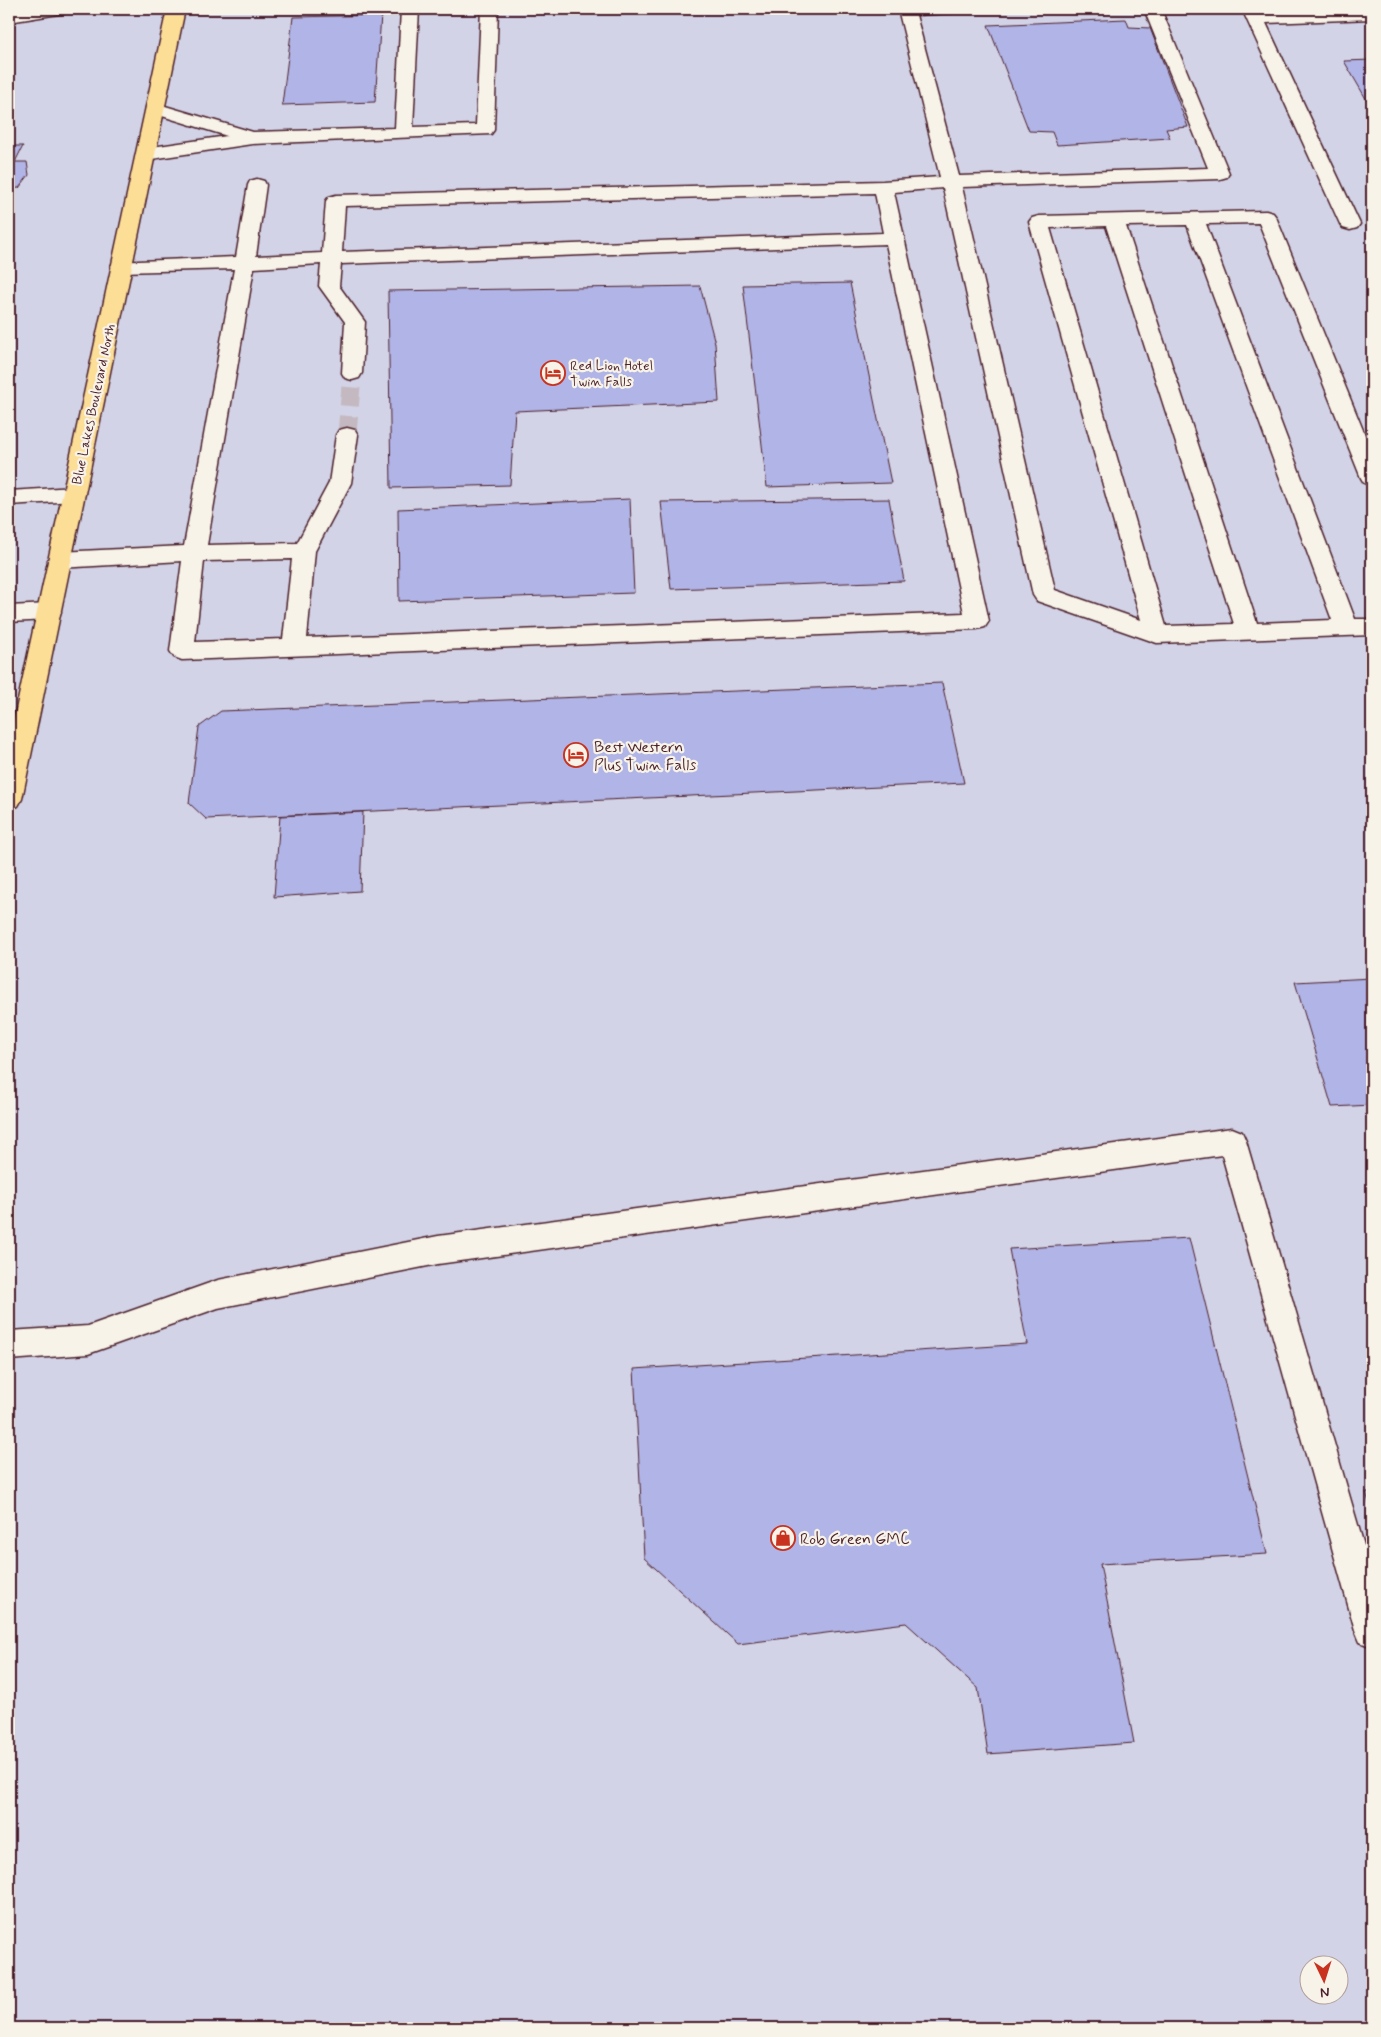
<svg xmlns="http://www.w3.org/2000/svg" width="1381" height="2037" viewBox="0 0 1381 2037" font-family="Mynerve,sans-serif">
<rect width="100%" height="100%" fill="#e2e0e7"/>
<filter id="ink" filterUnits="userSpaceOnUse"><feTurbulence type="fractalNoise" baseFrequency=".02" numOctaves="2"/><feDisplacementMap in="SourceGraphic" scale="10" xChannelSelector="R" yChannelSelector="G"/><feConvolveMatrix kernelMatrix="1 2 1 2 8 2 1 2 1" color-interpolation-filters="sRGB"/></filter>
<g filter="url(#ink)">
<path fill="#d3d3e7" fill-rule="evenodd" d="M 9,9 L 1372,9 L 1372,2028 L 9,2028 ZM 1308,1964 L 1338,1964 L 1338,1994 L 1308,1994 Z"/>
<g fill="#b1b4e6" stroke="#4a1f2b">
<path d="M 381,15 L 375,102 L 282,105 L 293,17 Z"/>
<path d="M 1126,19 L 1129,27 L 1150,28 L 1188,127 L 1166,129 L 1170,138 L 1057,145 L 1052,132 L 1029,131 L 988,25 Z"/>
<path d="M 1372,60 L 1372,109 L 1344,61 Z"/>
<path d="M 9,146 L 23,146 L 15,162 L 27,162 L 29,175 L 19,188 L 10,189 L 9,192 Z"/>
<path d="M 850,283 L 891,483 L 767,487 L 743,285 Z"/>
<path d="M 700,286 L 715,343 L 719,402 L 515,411 L 510,485 L 391,488 L 388,291 Z"/>
<path d="M 630,499 L 634,593 L 399,601 L 398,509 Z"/>
<path d="M 889,499 L 904,581 L 671,589 L 661,502 Z"/>
<path d="M 942,683 L 964,783 L 206,819 L 189,803 L 199,727 L 221,711 Z"/>
<path d="M 363,812 L 360,891 L 274,897 L 280,816 Z"/>
<path d="M 1372,978 L 1372,1105 L 1332,1107 L 1295,982 Z"/>
<path d="M 1189,1238 L 1267,1554 L 1100,1564 L 1134,1743 L 988,1754 L 978,1688 L 906,1623 L 738,1644 L 644,1558 L 634,1369 L 1027,1344 L 1009,1249 Z"/>
<path d="M 1366,1492 L 1372,1492 L 1372,1514 Z"/>
</g>
<g fill="none" stroke-linecap="round" stroke-linejoin="round">
<path stroke="#c4b9c1" stroke-width="19" stroke-dasharray="19 10" stroke-linecap="butt" d="M 347,435 L 352,373"/>
<defs>
<g id="minor">
<path d="M 28,9 L 68,9 L 65,13 L 59,14 L 9,22 L 9,12 Z"/>
<path d="M 401,9 L 419,9 L 413,127 L 476,125 L 481,9 L 498,9 L 494,130 L 491,134 L 252,144 L 145,160 L 138,158 L 136,154 L 138,150 L 145,148 L 227,136 L 149,112 L 146,108 L 149,104 L 155,103 L 253,132 L 395,128 Z"/>
<path d="M 898,9 L 955,9 L 952,13 L 916,15 L 959,176 L 1208,168 L 1144,9 L 1161,9 L 1229,173 L 1227,177 L 1220,179 L 962,187 L 1055,590 L 1141,620 L 1029,222 L 1032,218 L 1039,216 L 1266,211 L 1273,213 L 1276,217 L 1372,452 L 1372,485 L 1364,483 L 1361,478 L 1259,223 L 1206,224 L 1355,619 L 1372,619 L 1372,635 L 1157,643 L 1037,601 L 1033,595 L 943,188 L 894,192 L 989,621 L 985,627 L 977,629 L 182,660 L 174,657 L 170,651 L 182,561 L 59,568 L 51,566 L 48,560 L 51,554 L 59,552 L 184,546 L 234,269 L 121,272 L 114,270 L 111,266 L 114,262 L 236,257 L 248,185 L 250,181 L 257,179 L 264,181 L 266,185 L 256,256 L 322,253 L 326,201 L 329,197 L 336,195 L 883,181 L 940,177 ZM 875,193 L 883,233 L 342,252 L 345,206 ZM 1187,225 L 1332,620 L 1257,623 L 1126,226 ZM 1106,226 L 1234,624 L 1166,626 L 1050,228 ZM 886,244 L 964,613 L 307,638 L 315,551 L 351,483 L 358,435 L 355,430 L 347,428 L 339,430 L 336,435 L 329,483 L 297,543 L 207,545 L 254,268 L 321,264 L 319,286 L 345,322 L 342,373 L 345,378 L 352,380 L 359,378 L 362,373 L 365,322 L 339,286 L 341,264 ZM 292,559 L 283,639 L 195,642 L 204,561 Z"/>
<path d="M 1242,9 L 1259,9 L 1261,13 L 1372,9 L 1372,19 L 1266,23 L 1360,224 L 1357,228 L 1350,230 L 1343,228 L 1340,224 Z"/>
<path d="M 74,487 L 82,489 L 85,494 L 82,499 L 74,501 L 9,505 L 9,491 Z"/>
<path d="M 49,604 L 57,606 L 61,612 L 57,618 L 49,620 L 9,622 L 9,606 Z"/>
<path d="M 1232,1128 L 1242,1132 L 1246,1141 L 1372,1573 L 1372,1647 L 1360,1642 L 1355,1630 L 1222,1155 L 438,1264 L 218,1308 L 88,1354 L 9,1360 L 9,1331 L 88,1326 L 218,1280 L 438,1236 Z"/>
</g>
<path id="major" d="M 167,9 L 185,9 L 22,799 L 18,806 L 9,809 L 9,742 Z"/>
</defs>
<use href="#minor" stroke="#4a1f2b" stroke-width="3"/>
<use href="#major" stroke="#4a1f2b" stroke-width="3"/>
<use href="#minor" fill="#f7f3e8" fill-rule="evenodd"/>
<use href="#major" fill="#fcde96" fill-rule="evenodd"/>
</g>
</g>
<defs>
<symbol id="hotel-ring" viewBox="-11 -11 22 22"><circle r="9.5" fill="#f7f3e8" stroke="#c8321e" stroke-width="1.5"/><path d="M-6-4.5h1.5V1H6V5H4.5V3h-9V5H-6ZM-4 0a1.8 1.8 0 1 1 3.6 0ZM.5 0V-2.5h3Q6-2.5 6 0Z" fill="#c8321e"/></symbol>
<symbol id="shop-ring" viewBox="-11 -11 22 22"><circle r="9.5" fill="#f7f3e8" stroke="#c8321e" stroke-width="1.5"/><path d="M-5-2.5h2.3a2.7 3.5 0 0 1 5.4 0H5L5.5 6h-11ZM-1.5-2.5h3a1.5 2.3 0 0 0-3 0Z" fill="#c8321e"/></symbol>
</defs>
<g fill-rule="evenodd">
<use href="#hotel-ring" x="539" y="359" width="28" height="28"/>
<use href="#hotel-ring" x="562" y="741" width="28" height="28"/>
<use href="#shop-ring" x="769" y="1524" width="28" height="28"/>
</g>
<g text-anchor="middle" stroke-width="4.5" stroke-linejoin="round" paint-order="stroke">
<g font-size="14" fill="#4a1f2b" stroke="#f7f3e8" text-anchor="start">
<text x="570" y="370">Red Lion Hotel<tspan x="570" dy="16">Twin Falls</tspan></text>
</g>
<g font-size="14" fill="#4a1f2b" stroke="#f7f3e8">
<text transform="translate(93 404) rotate(-78)" y="5">Blue Lakes Boulevard North</text>
</g>
<g font-size="16" fill="#4a1f2b" stroke="#f7f3e8" text-anchor="start">
<text x="594" y="752">Best Western<tspan x="594" dy="18">Plus Twin Falls</tspan></text>
<text x="800" y="1544">Rob Green GMC</text>
</g>
</g>
<rect width="1381" height="2037" fill="none" stroke="#f7f3e8" stroke-width="30"/>
<rect x="15" y="15" width="1351" height="2007" fill="none" stroke="#4a1f2b" stroke-width="2" filter="url(#ink)"/>
<g transform="translate(1324 1980) rotate(176)"><circle r="24" fill="#f7f3e8" stroke="#b29e9c"/>
<path d="M0-4L9 19L0 12L-9 19Z" fill="#c8321e"/>
<text y="-8" font-size="14" font-weight="bold" text-anchor="middle" fill="#4a1f2b">N</text>
</g>
</svg>
